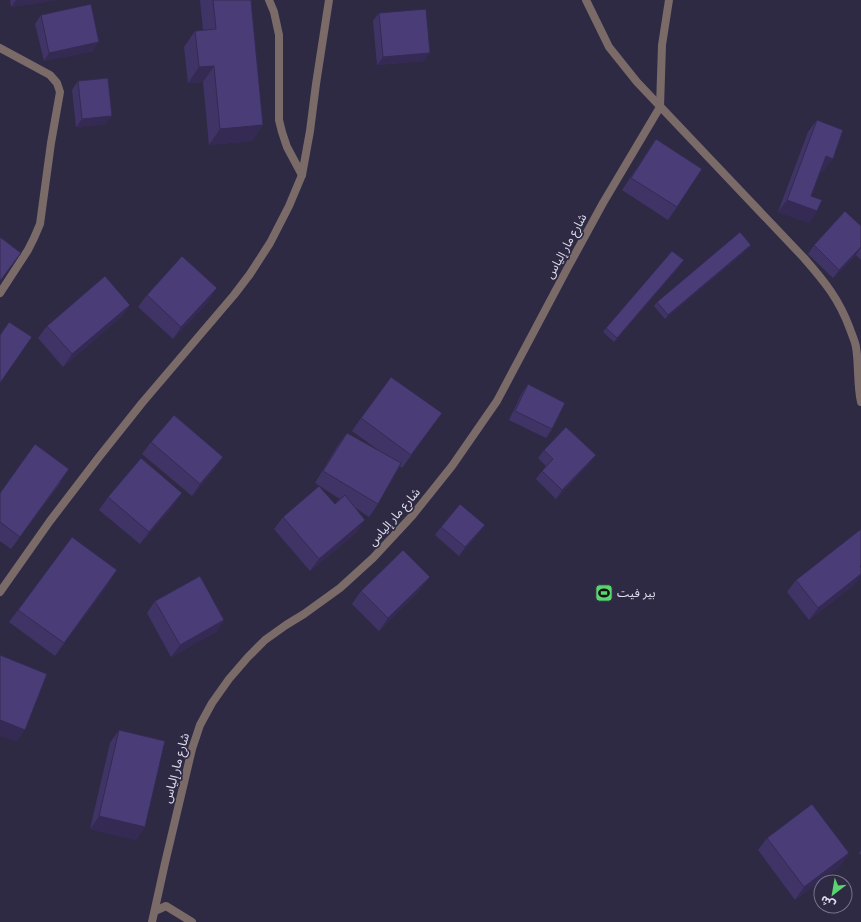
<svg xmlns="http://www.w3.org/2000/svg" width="861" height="922" viewBox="0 0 861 922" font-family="Figtree,'Noto Sans Arabic',sans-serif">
<rect width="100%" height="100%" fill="#2f2a43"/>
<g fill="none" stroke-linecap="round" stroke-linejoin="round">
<path stroke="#7a6b69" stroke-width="8" d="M 155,911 L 166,906 L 192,922"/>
<g stroke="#7a6b69" stroke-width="8">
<path d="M 269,0 L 274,12 L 279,35 L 279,120 L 282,132 L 287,147 L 302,175"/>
<path d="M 586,0 L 609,47 L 637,82 L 804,258 C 825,282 839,299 850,329 C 852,335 855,341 856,347 C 859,365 857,384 861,402"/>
<path d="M 0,48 L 50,75 L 57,83 L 60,92 L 51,143 L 40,224 L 34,238 L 28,250 L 0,293"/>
<path d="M 0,592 L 50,521 L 99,457 L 142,403 L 234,295 L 250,274 L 270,243 L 289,206 L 302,175 L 310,131 L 316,84 L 329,0"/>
<path d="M 152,922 L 165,863 L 192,749 L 200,725 L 212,703 L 229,679 L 248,657 L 265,640 L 286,625 L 304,614 L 340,588 L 373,558 L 412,516 L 452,466 L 497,401 L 567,269 L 603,203 L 660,107 L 662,45 L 669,0"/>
</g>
</g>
<g fill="#403466">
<path d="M 10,0 L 58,0 L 11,7 Z"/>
<path d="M 200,0 L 251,0 L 263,125 L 252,141 L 209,145 L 203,82 L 188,83 L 184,47 L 195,31 L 203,30 Z"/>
<path d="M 379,13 L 424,61 L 377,65 L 373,21 Z"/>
<path d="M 41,15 L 93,51 L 44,61 L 35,24 Z"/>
<path d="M 78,81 L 106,124 L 76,127 L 72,90 Z"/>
<path d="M 817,120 L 824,171 L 820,170 L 811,196 L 817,211 L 809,223 L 778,212 L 808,132 Z"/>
<path d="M 656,139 L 677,207 L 668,220 L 622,190 Z"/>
<path d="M 861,226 L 861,260 L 856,255 L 833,278 L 808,254 L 814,245 Z"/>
<path d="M 748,249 L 665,319 L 654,306 L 657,302 Z"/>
<path d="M 681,265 L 614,342 L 603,332 L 606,328 Z"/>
<path d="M 147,295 L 209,301 L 173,339 L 138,307 Z"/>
<path d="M 130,305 L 121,317 L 63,367 L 38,338 L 47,326 Z"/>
<path d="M 528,384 L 552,429 L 546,438 L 509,420 L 522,393 Z"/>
<path d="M 442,413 L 402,468 L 400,466 L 378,504 L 369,517 L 356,508 L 357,532 L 310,571 L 274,529 L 283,517 L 335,504 L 340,499 L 315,483 L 338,445 L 347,433 L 381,452 L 352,431 L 361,418 Z"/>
<path d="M 151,442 L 214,470 L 192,496 L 142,454 Z"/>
<path d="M 544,450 L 590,463 L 556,499 L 536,479 L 542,471 L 546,466 L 538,458 Z"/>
<path d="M 61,482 L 11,549 L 0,541 L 0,493 Z"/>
<path d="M 108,497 L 174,505 L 140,544 L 99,510 Z"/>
<path d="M 441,527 L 479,533 L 459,556 L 435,535 Z"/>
<path d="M 796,580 L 855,584 L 809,620 L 787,592 Z"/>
<path d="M 109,583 L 55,656 L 9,622 L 18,610 Z"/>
<path d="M 421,589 L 379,631 L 352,604 L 361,591 Z"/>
<path d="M 155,601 L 224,620 L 216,632 L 171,657 L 147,613 Z"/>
<path d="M 119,730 L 145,827 L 136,840 L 90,829 L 110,743 Z"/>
<path d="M 767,838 L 849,853 L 840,866 L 795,900 L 758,850 Z"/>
<path d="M 861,850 L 861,855 L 859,853 Z"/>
</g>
<g fill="#342a53">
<path d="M 16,0 L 58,0 L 11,7 Z"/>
<path d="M 99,42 L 93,51 L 44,61 L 49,53 Z"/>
<path d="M 430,53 L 424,61 L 377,65 L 383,57 Z"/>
<path d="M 214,66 L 203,82 L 188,83 L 199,67 Z"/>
<path d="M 112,116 L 106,124 L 76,127 L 82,119 Z"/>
<path d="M 263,125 L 252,141 L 209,145 L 220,129 Z"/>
<path d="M 826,156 L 833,159 L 824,171 L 817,168 Z"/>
<path d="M 787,200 L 817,211 L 809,223 L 778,212 Z"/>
<path d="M 751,245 L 748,249 L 665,319 L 668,315 Z"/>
<path d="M 861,247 L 856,255 L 833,278 L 839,270 Z"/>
<path d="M 684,260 L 681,265 L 614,342 L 617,338 Z"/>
<path d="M 217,288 L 209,301 L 173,339 L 181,327 Z"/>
<path d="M 130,305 L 121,317 L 63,367 L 72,354 Z"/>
<path d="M 596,455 L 590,463 L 556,499 L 562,490 Z"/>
<path d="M 223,457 L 214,470 L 192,496 L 200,484 Z"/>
<path d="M 182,493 L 174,505 L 140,544 L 149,532 Z"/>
<path d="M 365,520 L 357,532 L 310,571 L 319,559 Z"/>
<path d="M 485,525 L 479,533 L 459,556 L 465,547 Z"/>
<path d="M 117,570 L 109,583 L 55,656 L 64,643 Z"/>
<path d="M 861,574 L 861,576 L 855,584 L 809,620 L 818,608 Z"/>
<path d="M 430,577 L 421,589 L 379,631 L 388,618 Z"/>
<path d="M 224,620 L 216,632 L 171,657 L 180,645 Z"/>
<path d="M 0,720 L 25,730 L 16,742 L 0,736 Z"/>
<path d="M 99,816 L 145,827 L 136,840 L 90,829 Z"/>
<path d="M 849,853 L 840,866 L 795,900 L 804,887 Z"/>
</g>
<g fill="#4a3c77" stroke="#342a53">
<path d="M 213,0 L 251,0 L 263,125 L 220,129 L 214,66 L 199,67 L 195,31 L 216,29 Z"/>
<path d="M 91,4 L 99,42 L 49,53 L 41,15 Z"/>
<path d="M 426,9 L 430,53 L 383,57 L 379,13 Z"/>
<path d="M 108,78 L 112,116 L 82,119 L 78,81 Z"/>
<path d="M 817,120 L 843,130 L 833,159 L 826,156 L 811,196 L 822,200 L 817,211 L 787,200 Z"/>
<path d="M 656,139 L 702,169 L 677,207 L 631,178 Z"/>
<path d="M 845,211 L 861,226 L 861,247 L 839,270 L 814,245 Z"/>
<path d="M 740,232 L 751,245 L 668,315 L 657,302 Z"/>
<path d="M 0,237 L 21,253 L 0,281 Z"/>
<path d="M 672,251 L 684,260 L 617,338 L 606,328 Z"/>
<path d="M 182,256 L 217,288 L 181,327 L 147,295 Z"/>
<path d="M 105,276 L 130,305 L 72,354 L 47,326 Z"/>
<path d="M 9,322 L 32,337 L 0,383 L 0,335 Z"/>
<path d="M 391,377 L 442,413 L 411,455 L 361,418 Z"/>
<path d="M 528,384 L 565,403 L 552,429 L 515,411 Z"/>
<path d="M 174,415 L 223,457 L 200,484 L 151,442 Z"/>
<path d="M 566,427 L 596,455 L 562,490 L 542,471 L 553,459 L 544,450 Z"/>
<path d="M 347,433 L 401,463 L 378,504 L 323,471 Z"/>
<path d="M 35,444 L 69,469 L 20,537 L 0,522 L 0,493 Z"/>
<path d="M 141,458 L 182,493 L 149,532 L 108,497 Z"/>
<path d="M 319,486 L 335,504 L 345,495 L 365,520 L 319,559 L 283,517 Z"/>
<path d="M 460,504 L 485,525 L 465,547 L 441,527 Z"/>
<path d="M 861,529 L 861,565 L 860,566 L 861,568 L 861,574 L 818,608 L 796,580 Z"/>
<path d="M 72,537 L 117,570 L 64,643 L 18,610 Z"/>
<path d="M 403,550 L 430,577 L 388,618 L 361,591 Z"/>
<path d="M 200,576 L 224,620 L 180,645 L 155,601 Z"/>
<path d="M 0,655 L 47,674 L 25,730 L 0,720 Z"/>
<path d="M 119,730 L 165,741 L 145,827 L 99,816 Z"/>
<path d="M 812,804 L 849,853 L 804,887 L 767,838 Z"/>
</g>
<defs>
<symbol id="stadium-square" viewBox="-11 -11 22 22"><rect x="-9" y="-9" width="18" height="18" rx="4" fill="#59d56f" stroke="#2f2a43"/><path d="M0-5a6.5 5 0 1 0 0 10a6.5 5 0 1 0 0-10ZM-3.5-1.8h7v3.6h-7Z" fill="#111"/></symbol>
</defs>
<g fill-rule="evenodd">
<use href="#stadium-square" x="594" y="583" width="20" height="20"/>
</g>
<g text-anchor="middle" stroke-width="3.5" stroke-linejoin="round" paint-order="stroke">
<g font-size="12" fill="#e1dfef" stroke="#2f2a43">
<text transform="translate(566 246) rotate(-61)" y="4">شارع مار إلياس</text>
<text transform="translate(394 517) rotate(-49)" y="4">شارع مار إلياس</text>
<text transform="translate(176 768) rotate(-75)" y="4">شارع مار إلياس</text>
</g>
<g font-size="12" fill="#e1dfef" stroke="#2f2a43" text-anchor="start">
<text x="617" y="597">بير فيت</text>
</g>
</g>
<g transform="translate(833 894) rotate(211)"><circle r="19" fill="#2f2a43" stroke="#767288"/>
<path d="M0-3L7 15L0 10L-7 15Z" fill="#59d56f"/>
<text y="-6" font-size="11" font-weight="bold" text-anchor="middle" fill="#e1dfef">ش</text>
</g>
</svg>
